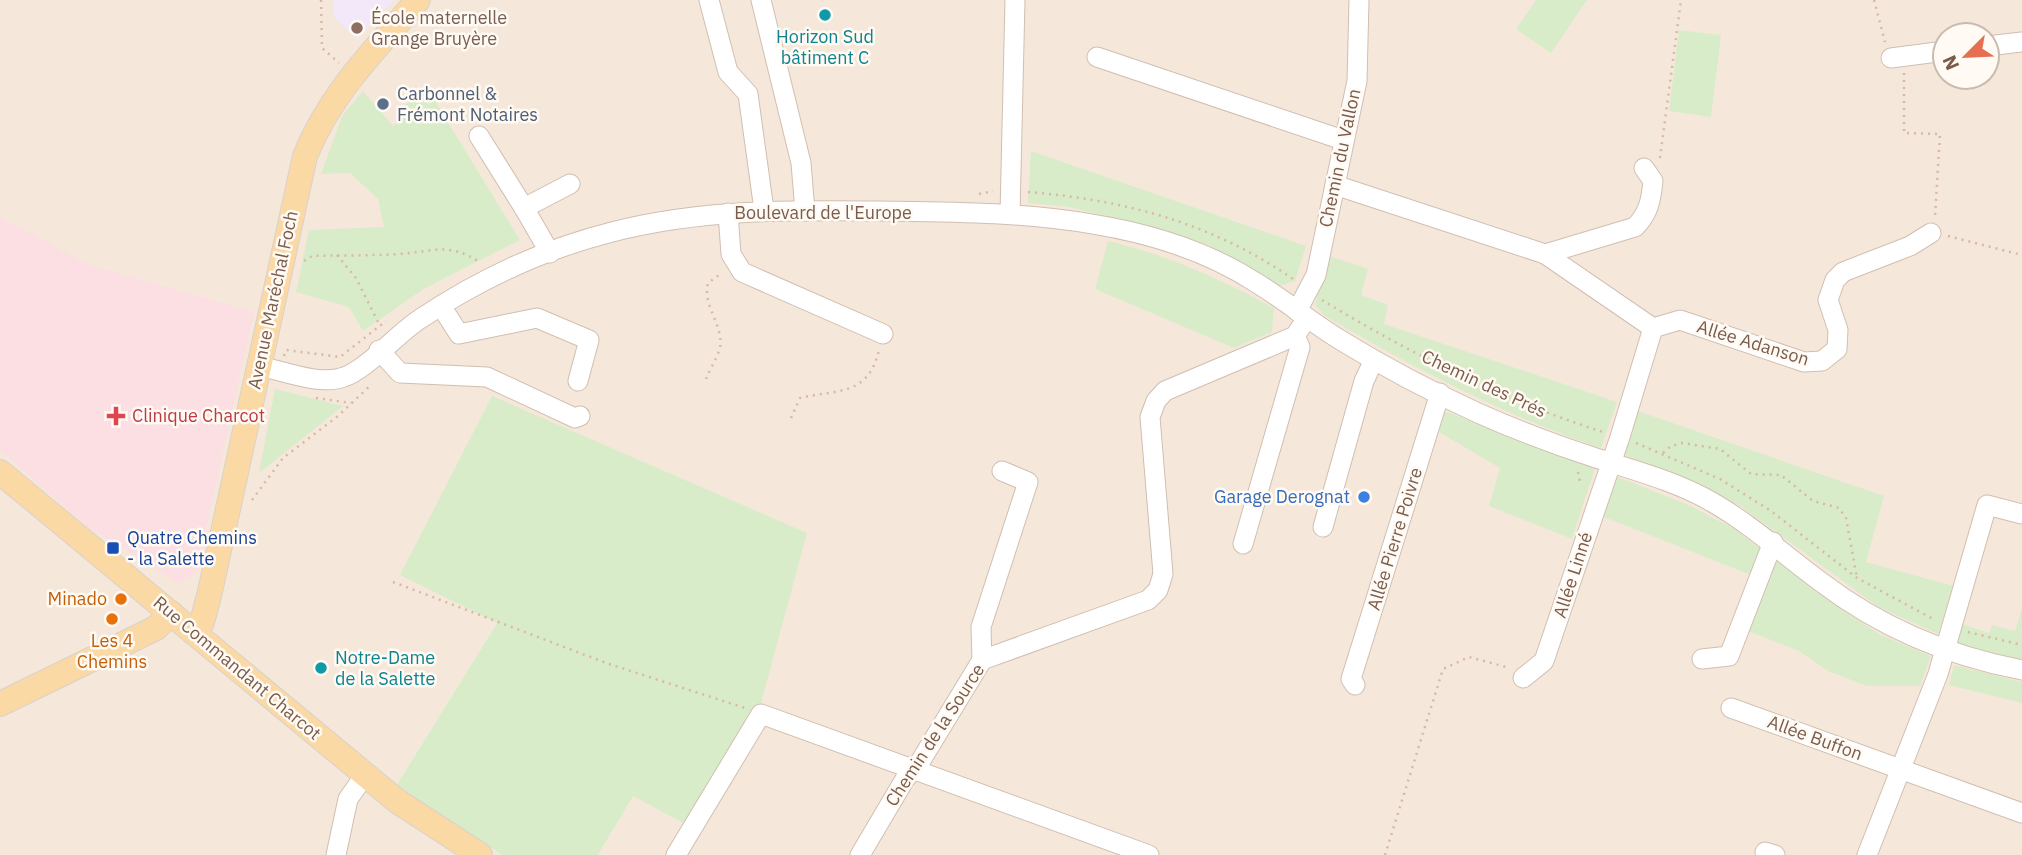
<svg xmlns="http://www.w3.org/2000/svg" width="2022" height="855" viewBox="0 0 2022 855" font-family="'IBM Plex Sans',sans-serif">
<rect width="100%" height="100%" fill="#fdf6ec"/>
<path fill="#f5e8da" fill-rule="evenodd" d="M 0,0 L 2022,0 L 2022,855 L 598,855 L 633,795 L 687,825 L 497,623 L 396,786 L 502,855 L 0,855 ZM 1945,35 L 1987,35 L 1987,77 L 1945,77 Z"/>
<path fill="#f3e8fa" d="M 333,0 L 393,0 L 357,40 L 334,16 Z"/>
<path fill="#fbdfe3" d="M 0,217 L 87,264 L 254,312 L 196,573 L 178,583 L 89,528 L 0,450 Z"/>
<g fill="#d8ecc9">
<path d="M 1536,0 L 1587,0 L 1551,53 L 1516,29 Z"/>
<path d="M 1679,30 L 1721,35 L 1711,117 L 1669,111 Z"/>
<path d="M 427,88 L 520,240 L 425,288 L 363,331 L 349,307 L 296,292 L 309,230 L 384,227 L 378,199 L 350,173 L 321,174 L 342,116 L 363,91 L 393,126 L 406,115 L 401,108 Z"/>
<path d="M 1031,151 L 1306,246 L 1295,281 L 1279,286 L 1209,245 L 1114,218 L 1069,207 L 1028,203 Z"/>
<path d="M 1108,241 C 1168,255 1220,279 1274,308 L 1272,332 L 1234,348 L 1095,289 Z"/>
<path d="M 1326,255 L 1368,269 L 1361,295 L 1388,305 L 1384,324 L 1617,402 L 1601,448 C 1503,415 1414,368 1325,316 L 1315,305 Z"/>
<path d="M 275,389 L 343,406 L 259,473 Z"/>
<path d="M 492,396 L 807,533 L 761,703 L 687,825 L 633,796 L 598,855 L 502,855 L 396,786 L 497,623 L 400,575 Z"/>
<path d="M 1635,410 L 1884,496 L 1866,562 L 1953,586 L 1938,634 L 1877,606 L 1739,505 L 1687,478 L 1622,454 Z"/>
<path d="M 1444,411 L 1595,468 L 1572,539 L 1489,506 L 1500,468 L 1439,432 Z"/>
<path d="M 1613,475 L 1691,506 L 1734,529 L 1845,612 L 1881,635 L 1931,656 L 1920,686 L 1867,686 L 1828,671 L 1799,651 L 1748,631 L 1766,581 L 1599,515 Z"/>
<path d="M 2022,608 L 2022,660 L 1960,646 L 1957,640 L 1962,624 L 1989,633 L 1992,625 L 2015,631 Z"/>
<path d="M 1954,665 L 2022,682 L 2022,703 L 1949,685 Z"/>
</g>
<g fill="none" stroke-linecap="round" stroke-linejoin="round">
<defs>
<g id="minor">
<path d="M 709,0 L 728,72 L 748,94 L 764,210"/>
<path d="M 761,0 L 801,163 L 805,211"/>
<path d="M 1987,46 L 2022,42"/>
<path d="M 1097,57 L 1343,140"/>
<path d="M 1891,58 L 1945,51"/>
<path d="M 479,136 L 524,208"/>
<path d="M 1335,185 L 1545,254 L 1653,328"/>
<path d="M 728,213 L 731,254 L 742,272 L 883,334"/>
<path d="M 1010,214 L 1015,0"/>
<path d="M 550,253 L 524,208 L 570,184"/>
<path d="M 1545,254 L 1635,227 C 1649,213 1651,200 1653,181 L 1644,168"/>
<path d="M 441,306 L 459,334 L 537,318 L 589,340 L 578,381"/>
<path d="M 1297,311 L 1316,275 L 1357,81 L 1359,0"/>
<path d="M 379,350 L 400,373 L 487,377 L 575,418 L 580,416"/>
<path d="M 259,366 C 284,371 320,386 344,377 C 366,370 398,333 420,319 C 478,280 545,249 612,232 C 701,209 790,210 881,211 C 952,212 1022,212 1092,224 C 1148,233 1207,251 1255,282 C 1285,300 1312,323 1342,341 C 1386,368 1432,392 1478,413 C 1516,430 1556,445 1596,458 C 1636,471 1675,481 1712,502 C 1752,525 1784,555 1821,582 C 1880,627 1949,656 2022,670"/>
<path d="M 1323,527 L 1364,381 L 1374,360"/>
<path d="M 1243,544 L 1300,347 L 1295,336"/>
<path d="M 1702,659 L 1729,656 L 1773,542"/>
<path d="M 982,660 L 981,627 L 1028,482 L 1002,471"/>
<path d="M 1523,678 L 1544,661 L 1620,437 L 1653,328 L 1680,320 L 1804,362 L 1822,361 L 1837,349 L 1838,330 L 1828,300 L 1835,280 L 1843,272 L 1910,246 L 1931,233"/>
<path d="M 1355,685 L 1351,679 L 1440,393"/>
<path d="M 1731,708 L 2022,813"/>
<path d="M 1765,852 L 1775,855"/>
<path d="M 336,855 L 348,799 L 365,775"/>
<path d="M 676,855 L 761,714 L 1149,855"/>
<path d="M 860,855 L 905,779 L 920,762 L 982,660 L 1148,600 L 1158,590 L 1163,574 L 1150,417 L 1156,401 L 1165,391 L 1295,336 L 1307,318"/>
<path d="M 1867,855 L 1938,674 L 1987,505 L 2022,514"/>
</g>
<g id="major">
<path d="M 0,472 L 397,801 L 480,855"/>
<path d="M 193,632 L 202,622 L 209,596 L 305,156 C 331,92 374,51 418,0"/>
<path d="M 0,704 L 156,628 L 171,613"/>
</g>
</defs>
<use href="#minor" stroke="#d1beb0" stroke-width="21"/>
<use href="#major" stroke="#dad1cd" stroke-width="26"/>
<g stroke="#d9b8a5" stroke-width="2.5" stroke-dasharray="2 5" stroke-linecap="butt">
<path d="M 321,0 L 322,48 L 339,63"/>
<path d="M 1874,0 L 1885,42"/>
<path d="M 1904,73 L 1904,133 L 1940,134 L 1935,216"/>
<path d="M 1660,158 L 1681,0"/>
<path d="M 1028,192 C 1125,200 1212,223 1293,279"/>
<path d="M 979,194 L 993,191"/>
<path d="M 1948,236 L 2022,255"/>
<path d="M 337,255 L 356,278 L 380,326"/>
<path d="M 304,261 L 312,256 C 340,255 369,256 398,254 C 433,252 448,241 481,263"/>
<path d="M 1322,300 C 1411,354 1503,400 1603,432"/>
<path d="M 284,356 L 286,350 L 340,357 L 386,321"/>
<path d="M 706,379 C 710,369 717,358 720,348 C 724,325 702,306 708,283 L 722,273"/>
<path d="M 316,398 L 351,403"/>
<path d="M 791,418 L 800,398 C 837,389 868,397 879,350"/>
<path d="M 1636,443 L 1720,479 L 1771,511 L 1857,578 L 1935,620"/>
<path d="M 1663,453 L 1671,446 L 1682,443 L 1720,449 L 1751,474 L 1781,475 L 1813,501 L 1839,508 L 1846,518 L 1857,578"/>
<path d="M 1578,472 L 1580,482"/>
<path d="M 252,500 L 283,458 L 338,416 L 372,384"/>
<path d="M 393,582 L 609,664 L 745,708"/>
<path d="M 1968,632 L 2022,645"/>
<path d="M 1385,855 L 1443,669 L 1469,657 L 1510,668"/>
</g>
<use href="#minor" stroke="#fff" stroke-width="19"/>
<use href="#major" stroke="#fbd9a5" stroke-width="24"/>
</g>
<g fill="#0f9aa8" stroke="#fffaf3" stroke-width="2.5">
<circle cx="825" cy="15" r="7"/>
<circle cx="321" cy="668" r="7"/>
</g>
<circle fill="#8d6e63" stroke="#fffaf3" stroke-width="2.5" cx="357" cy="28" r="7"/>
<circle fill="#5c6f8a" stroke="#fffaf3" stroke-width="2.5" cx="383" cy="104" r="7"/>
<path fill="#e0444e" stroke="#fffaf3" stroke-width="2.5" d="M112.5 405.5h7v7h7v7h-7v7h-7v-7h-7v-7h7z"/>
<circle fill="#3f7fe0" stroke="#fffaf3" stroke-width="2.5" cx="1364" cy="497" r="7"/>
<rect fill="#1a4fb4" stroke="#fffaf3" stroke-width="2.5" x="106" y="541" width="14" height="14" rx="3.5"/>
<g fill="#e8710a" stroke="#fffaf3" stroke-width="2.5">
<circle cx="121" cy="599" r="7"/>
<circle cx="112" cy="619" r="7"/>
</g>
<g text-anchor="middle" stroke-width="5" stroke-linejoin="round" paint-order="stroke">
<g font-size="18" fill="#785e54" stroke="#fffaf3" text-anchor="start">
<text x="371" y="24">École maternelle<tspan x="371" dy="21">Grange Bruyère</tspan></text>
</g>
<g font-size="18" fill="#0d838f" stroke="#fffaf3">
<text x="825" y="43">Horizon Sud<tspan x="825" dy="21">bâtiment C</tspan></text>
<text x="335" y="664" text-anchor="start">Notre-Dame<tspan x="335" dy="21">de la Salette</tspan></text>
</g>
<g font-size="18" fill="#4e5e75" stroke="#fffaf3" text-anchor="start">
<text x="397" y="100">Carbonnel &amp;<tspan x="397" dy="21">Frémont Notaires</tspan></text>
</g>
<g font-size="18" fill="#7a5c4d" stroke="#fffaf3">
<text transform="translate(1340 158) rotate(-78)" y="6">Chemin du Vallon</text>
<text x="823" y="219">Boulevard de l'Europe</text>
<text transform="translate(273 300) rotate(-78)" y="6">Avenue Maréchal Foch</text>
<text transform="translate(1753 343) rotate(17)" y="6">Allée Adanson</text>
<text transform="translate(1484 384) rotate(25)" y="6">Chemin des Prés</text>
<text transform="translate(1395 539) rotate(-73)" y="6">Allée Pierre Poivre</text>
<text transform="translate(1573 575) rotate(-72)" y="6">Allée Linné</text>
<text transform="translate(237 668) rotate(40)" y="6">Rue Commandant Charcot</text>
<text transform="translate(935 735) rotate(-57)" y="6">Chemin de la Source</text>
<text transform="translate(1815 738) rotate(20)" y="6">Allée Buffon</text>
</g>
<g font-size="18" fill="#be3a42" stroke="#fffaf3" text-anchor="start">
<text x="132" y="422">Clinique Charcot</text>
</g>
<g font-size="18" fill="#366cbe" stroke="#fffaf3" text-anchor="end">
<text x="1350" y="503">Garage Derognat</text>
</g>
<g font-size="18" fill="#164399" stroke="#fffaf3" text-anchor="start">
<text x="127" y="544">Quatre Chemins<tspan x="127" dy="21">- la Salette</tspan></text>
</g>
<g font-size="18" fill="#c56008" stroke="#fffaf3" text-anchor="end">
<text x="107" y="605">Minado</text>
<text x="112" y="647" text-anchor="middle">Les 4<tspan x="112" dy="21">Chemins</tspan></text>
</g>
</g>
<g transform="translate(1966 56) rotate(246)"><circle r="33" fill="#fffaf3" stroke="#cabbb1" stroke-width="2"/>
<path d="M0-5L12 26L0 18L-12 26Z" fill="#e76f51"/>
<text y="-10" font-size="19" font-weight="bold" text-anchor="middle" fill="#7a5c4d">N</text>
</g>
</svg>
